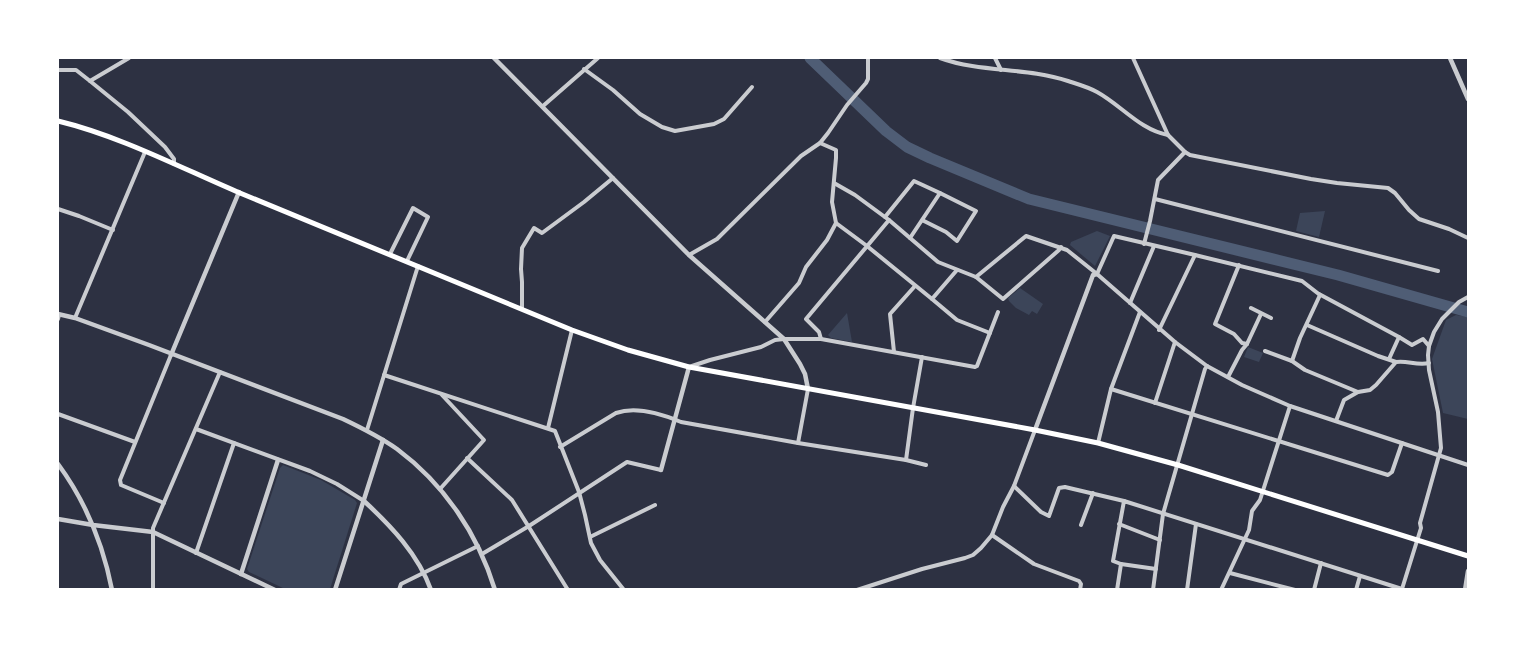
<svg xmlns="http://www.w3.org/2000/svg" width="1526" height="647" viewBox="0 0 1526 647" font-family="'Golos Text',sans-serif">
<rect width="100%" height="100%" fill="#2d3142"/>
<g fill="#3c4559">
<path d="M 1325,211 L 1319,237 L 1296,231 L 1300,213 Z"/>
<path d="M 1097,231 L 1110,236 L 1095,266 L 1070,245 L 1071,242 Z"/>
<path d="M 1020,288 L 1043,304 L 1037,314 L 1032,311 L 1029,315 L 1016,308 L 1009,301 L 1008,298 Z"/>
<path d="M 847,313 L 852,342 L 831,338 L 828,335 Z"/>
<path d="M 1456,315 L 1468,317 L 1468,419 L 1443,413 L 1432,359 L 1446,320 Z"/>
<path d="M 1248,347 L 1263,353 L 1259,362 L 1244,357 Z"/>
<path d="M 283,465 L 321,480 L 355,500 L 357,503 L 330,589 L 285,589 L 249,572 L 247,569 L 280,468 Z"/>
</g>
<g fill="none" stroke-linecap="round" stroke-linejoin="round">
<path stroke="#4f5d75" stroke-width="11" d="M 810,58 L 886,131 L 907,147 L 930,158 L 1029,199 L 1338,275 L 1468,312"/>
<g stroke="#caccd0" stroke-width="4">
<path d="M 940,58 C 981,73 1026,67 1068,81 C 1077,84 1088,87 1097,92 C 1121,105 1140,130 1168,135"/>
<path d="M 995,58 L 1001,70"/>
<path d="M 1133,58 L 1168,135 L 1185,152 L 1190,155 L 1311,179 L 1337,183 L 1388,188 L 1395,193 L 1409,210 L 1419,219 L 1449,229 L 1468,238"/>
<path d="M 584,69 L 613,90 L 640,114 L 662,127 L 675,131 L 714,124 L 724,119 L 752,87"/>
<path d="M 58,70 L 76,70 L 90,81 L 128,112 L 165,147 L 174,159 L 174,164"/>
<path d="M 90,81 L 129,58"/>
<path d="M 543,106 L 598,58"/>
<path d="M 834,183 L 855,195 L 889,220 L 938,262 L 976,277 L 1003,299 L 1059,250 L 1061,247"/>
<path d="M 1155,199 L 1438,271"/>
<path d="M 58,209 L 79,216 L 113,230"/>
<path d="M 885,217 L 914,181 L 940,193"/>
<path d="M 836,223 L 867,246 L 932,299"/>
<path d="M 910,238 L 940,193 L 976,211 L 957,241 L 946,232 L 922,220"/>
<path d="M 1144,244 L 1150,221 L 1158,180 L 1185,152"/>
<path d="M 390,254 L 413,208 L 428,217 L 407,261"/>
<path d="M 689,255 L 717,239 L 801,156 L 820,143 L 828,133 L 847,105 L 866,83 L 868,79 L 868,58"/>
<path d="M 1239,265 L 1215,324 L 1234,334 L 1242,343 L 1247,344"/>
<path d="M 957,270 L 932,299 L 957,320 L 990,333"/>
<path d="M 1097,274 L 1114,236 L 1195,255 L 1302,281 L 1320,295 L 1300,338 L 1292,361"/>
<path d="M 976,277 L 1026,236 L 1067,250 L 1097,274 L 1175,342 L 1207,366 L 1242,385 L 1290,406 L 1468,465"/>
<path d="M 1319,294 L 1399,337 L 1389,359"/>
<path d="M 1130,303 L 1154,246"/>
<path d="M 1251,308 L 1271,318"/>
<path d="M 522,309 L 522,282 L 521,269 L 522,248 L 534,228 L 542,233 L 584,202 L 613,178"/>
<path d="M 75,318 L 145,152"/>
<path d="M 58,319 L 59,315"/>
<path d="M 765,322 L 799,283 L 806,267 L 827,240 L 836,223 L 832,202 L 836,158 L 836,150 L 820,143"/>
<path d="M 1307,325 L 1378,356 L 1396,362"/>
<path d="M 1159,330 L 1195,255"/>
<path d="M 1399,337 L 1412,345 L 1423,339 L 1429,346"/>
<path d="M 821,339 L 819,332 L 806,319 L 889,220"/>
<path d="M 1265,351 L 1292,361 L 1305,370 L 1358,392 L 1344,400 L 1336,421"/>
<path d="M 894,352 L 890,314 L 915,286"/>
<path d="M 689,367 L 710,360 L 761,347 L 775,340 L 784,339 L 821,339 L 975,367 L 977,366 L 998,312"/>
<path d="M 384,375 L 555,431 L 579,492 L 585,515 L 591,543 L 600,560 L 624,590"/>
<path d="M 1228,377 L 1242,350 L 1247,344 L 1261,314"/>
<path d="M 1111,389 L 1388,475 L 1392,472 L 1402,443"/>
<path d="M 1358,392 L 1370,390 L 1376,385 L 1396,362 C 1407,360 1417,366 1429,363"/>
<path d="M 1155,403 L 1175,342"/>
<path d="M 58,414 L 135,442"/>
<path d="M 548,428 L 572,330"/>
<path d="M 196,429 L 310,471 L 337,484 L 364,501"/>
<path d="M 367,430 L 418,266"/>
<path d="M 798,443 L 808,389"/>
<path d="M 1098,443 L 1111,389 L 1140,312"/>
<path d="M 560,447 L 616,413 C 636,406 662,414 681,422 L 798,443 L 906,460 L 926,465"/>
<path d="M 467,458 L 512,500 L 568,590"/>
<path d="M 906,460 L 913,408 L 922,357"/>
<path d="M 1014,486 L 1041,512 L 1049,516 L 1059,488 L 1065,487 L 1124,501"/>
<path d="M 440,489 L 484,440 L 442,395"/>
<path d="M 164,503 L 121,485 L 120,480 L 171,355"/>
<path d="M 1119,524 L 1160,540"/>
<path d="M 1081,525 L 1093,493"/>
<path d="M 992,535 L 1034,564 L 1079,581 L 1081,584 L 1080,590"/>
<path d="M 590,537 L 655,505"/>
<path d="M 196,553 L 234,443"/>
<path d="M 482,554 L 529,526 L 627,462 L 661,470"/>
<path d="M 1156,569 L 1121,564 L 1113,561 L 1124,501 L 1402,589"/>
<path d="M 1230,573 L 1295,590"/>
<path d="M 1402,589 L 1421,528 L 1420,523 L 1441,448 L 1438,412 L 1429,370 L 1428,355 L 1429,346 L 1434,332 L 1442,319 L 1459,302 L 1468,297"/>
<path d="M 153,590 L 153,528 L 220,372"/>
<path d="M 399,590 L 401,584 L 478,546"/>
<path d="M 857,590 L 922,569 L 965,558 L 973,555 L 981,548 L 992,535 L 1003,507 L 1014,486 L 1035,430"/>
<path d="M 1117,590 L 1121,564"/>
<path d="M 1153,590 L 1163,514 L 1205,369 L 1207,366"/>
<path d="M 1187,590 L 1196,524"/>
<path d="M 1221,590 L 1249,530 L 1252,511 L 1260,500 L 1290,406"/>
<path d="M 1314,590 L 1321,563"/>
<path d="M 1356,590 L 1360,576"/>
</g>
<g stroke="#caccd0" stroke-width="4.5">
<path d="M 494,58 L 689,255 L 784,339 L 800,364 L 805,374 L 808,389"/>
<path d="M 1450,58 L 1468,99"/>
<path d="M 58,314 L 75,318 L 149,345 L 343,419 C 362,428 380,437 397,449 C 444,484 478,534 495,590"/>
<path d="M 171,355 L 239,192"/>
<path d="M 1035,430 L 1093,275 L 1097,274"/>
<path d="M 58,464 C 86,502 103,544 112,590"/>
<path d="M 661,470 L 689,367"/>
<path d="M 364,501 C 391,526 418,554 431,590"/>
<path d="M 58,519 L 93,525 L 153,532 L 275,590"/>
<path d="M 241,574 L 278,460"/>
<path d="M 335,590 L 383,440"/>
<path d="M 1465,590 L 1468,571"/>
</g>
<path stroke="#fff" stroke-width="5" d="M 58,121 C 120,136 181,168 240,193 C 351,239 462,284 572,330 L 628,350 L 689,367 L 1035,430 L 1098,443 L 1178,465 L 1468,556"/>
</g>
<rect width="1526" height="647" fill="none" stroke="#ffffff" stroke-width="118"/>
</svg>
